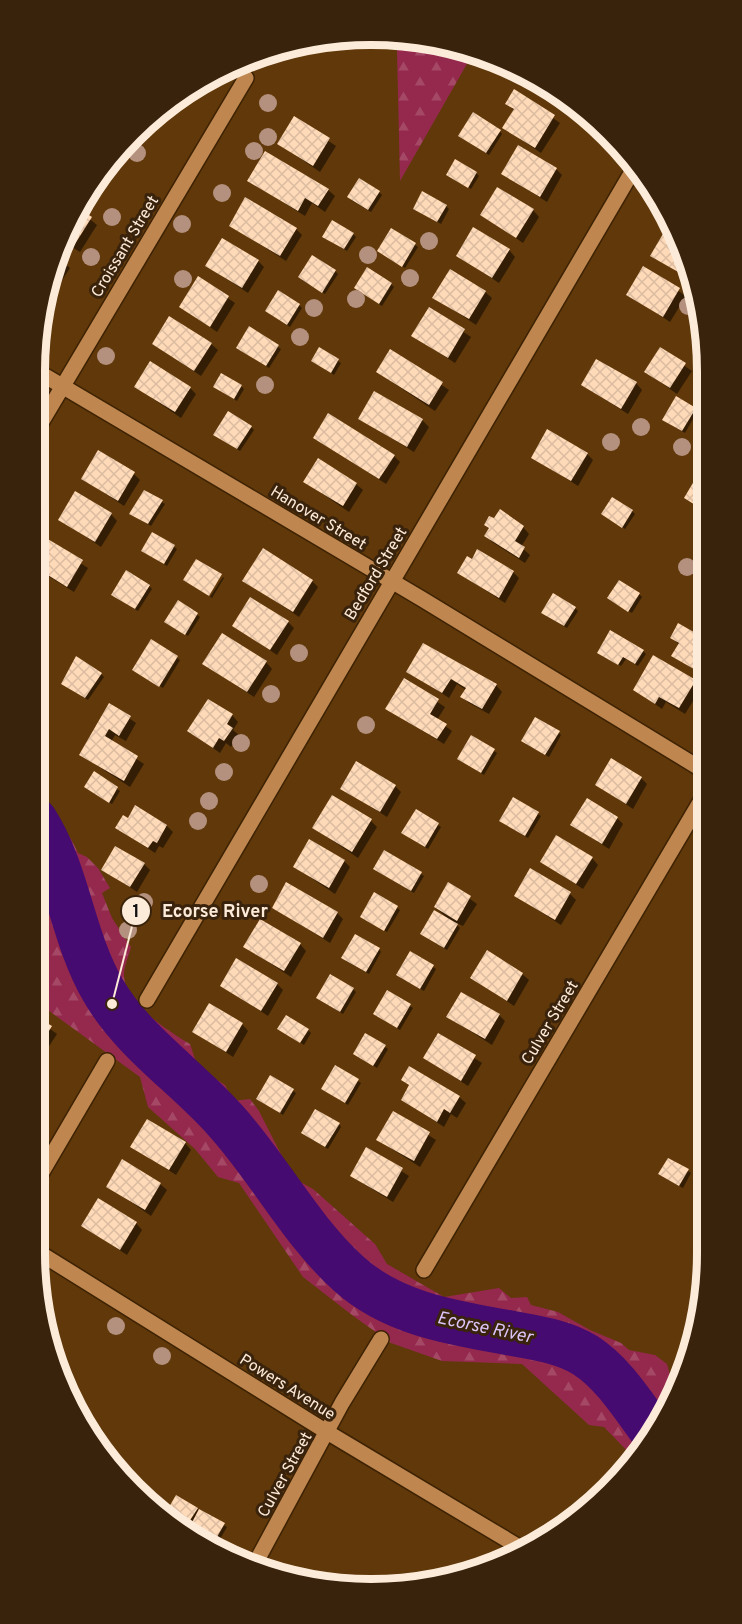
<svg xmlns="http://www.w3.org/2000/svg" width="742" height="1624" viewBox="0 0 742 1624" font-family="Overpass,sans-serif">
<defs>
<pattern id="forest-firs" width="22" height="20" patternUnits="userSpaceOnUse" patternTransform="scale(1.5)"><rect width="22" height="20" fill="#94294d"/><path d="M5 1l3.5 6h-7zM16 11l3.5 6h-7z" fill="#a44866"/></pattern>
<pattern id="building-cross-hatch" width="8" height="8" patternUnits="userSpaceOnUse" patternTransform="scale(1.5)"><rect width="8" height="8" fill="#ffdab8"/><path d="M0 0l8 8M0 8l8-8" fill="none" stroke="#dbbca0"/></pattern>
</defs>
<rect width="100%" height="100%" fill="#603809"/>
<g fill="url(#forest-firs)">
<path d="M 419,44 L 472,55 L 400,181 L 397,50 Z"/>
<path d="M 35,803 L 71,839 L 78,853 L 87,857 L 98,868 L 110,888 L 102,893 L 112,918 L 131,947 C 129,955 124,966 124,974 C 123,1002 168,1031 190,1044 L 198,1068 L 225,1085 L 233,1101 L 250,1099 L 259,1111 L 293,1178 L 313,1189 L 375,1244 L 387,1264 L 444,1297 L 499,1288 L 511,1298 L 527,1297 L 531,1305 L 558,1312 L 590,1330 L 621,1343 L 629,1350 L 655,1355 L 667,1364 L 675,1393 L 634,1458 L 604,1427 L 589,1425 L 522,1364 L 442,1361 L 391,1343 L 352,1315 L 303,1277 L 239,1183 L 218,1177 L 195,1149 L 148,1107 L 140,1077 L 45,1008 L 35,995 Z"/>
</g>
<g fill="#0007">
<path d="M 511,67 L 535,80 L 530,89 L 509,77 Z"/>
<path d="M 514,91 L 560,123 L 541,153 L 504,128 L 515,111 L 506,103 Z"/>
<path d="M 294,118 L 336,146 L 320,172 L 279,144 Z"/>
<path d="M 500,131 L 502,134 L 489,155 L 462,138 Z"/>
<path d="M 556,169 L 562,175 L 547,202 L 503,174 Z"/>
<path d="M 476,173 L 479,176 L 471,189 L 448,175 Z"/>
<path d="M 249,181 L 328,190 L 335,196 L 325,212 L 312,203 L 305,216 Z"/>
<path d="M 379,192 L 382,195 L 371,212 L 351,200 Z"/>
<path d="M 446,206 L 449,209 L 441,224 L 415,209 Z"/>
<path d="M 533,210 L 539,217 L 523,243 L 482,215 Z"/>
<path d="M 81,212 L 97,225 L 80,252 L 61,240 Z"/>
<path d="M 230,225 L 296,229 L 302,235 L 286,261 Z"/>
<path d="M 668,229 L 678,235 L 682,242 L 693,282 L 652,255 Z"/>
<path d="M 392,230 L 418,247 L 405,268 L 379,251 Z"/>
<path d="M 353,234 L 356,237 L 347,251 L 324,237 Z"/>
<path d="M 509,250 L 515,257 L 499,283 L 458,256 Z"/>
<path d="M 57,257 L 70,268 L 54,293 L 50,291 Z"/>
<path d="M 258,261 L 264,267 L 248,293 L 207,266 Z"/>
<path d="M 644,268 L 686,296 L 670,322 L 628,294 Z"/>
<path d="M 335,271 L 338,274 L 325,294 L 302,280 Z"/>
<path d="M 198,278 L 235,303 L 217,332 L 181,307 Z"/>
<path d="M 391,284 L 394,287 L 382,306 L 356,288 Z"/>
<path d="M 485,292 L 492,298 L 476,325 L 434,297 Z"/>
<path d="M 299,305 L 302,308 L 290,327 L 270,314 Z"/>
<path d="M 429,309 L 471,337 L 455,363 L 413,336 Z"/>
<path d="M 250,328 L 281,349 L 269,368 L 241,350 Z"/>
<path d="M 153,344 L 211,344 L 218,350 L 201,376 Z"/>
<path d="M 660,349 L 692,371 L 677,394 L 646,372 Z"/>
<path d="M 391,351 L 449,390 L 435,411 L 377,372 Z"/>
<path d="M 338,361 L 341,363 L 334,375 L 316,363 Z"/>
<path d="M 636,383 L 642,390 L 628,414 L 582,385 Z"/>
<path d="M 241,386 L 244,389 L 237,401 L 215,387 Z"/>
<path d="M 136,387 L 190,388 L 196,394 L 181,418 Z"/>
<path d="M 695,409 L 697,412 L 685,433 L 663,420 Z"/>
<path d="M 360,419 L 422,420 L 429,427 L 414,452 Z"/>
<path d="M 251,427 L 254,430 L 240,451 L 218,437 Z"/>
<path d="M 315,437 L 394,456 L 400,462 L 386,484 Z"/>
<path d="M 587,454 L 593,460 L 578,486 L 533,457 Z"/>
<path d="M 134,474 L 140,480 L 124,506 L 83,479 Z"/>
<path d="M 305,482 L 356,484 L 363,490 L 349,512 Z"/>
<path d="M 144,492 L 165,504 L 151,526 L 131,514 Z"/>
<path d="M 632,511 L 635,514 L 625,529 L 606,517 Z"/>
<path d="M 111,514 L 117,521 L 101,547 L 60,519 Z"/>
<path d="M 485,525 L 523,527 L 529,534 L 521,547 L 530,555 L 525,563 L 492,542 L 486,536 L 490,529 Z"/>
<path d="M 41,538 L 88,568 L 74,592 L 35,568 L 35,549 Z"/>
<path d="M 174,547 L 177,549 L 167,566 L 143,551 Z"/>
<path d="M 513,572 L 519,578 L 505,603 L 459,573 Z"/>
<path d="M 223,577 L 224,578 L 212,598 L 210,597 Z"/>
<path d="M 244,580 L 312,581 L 318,587 L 299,617 Z"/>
<path d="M 149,586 L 152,589 L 138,611 L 116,597 Z"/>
<path d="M 639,594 L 642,597 L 632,613 L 612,601 Z"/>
<path d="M 178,602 L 200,617 L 188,636 L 169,624 Z"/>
<path d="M 575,608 L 578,611 L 567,628 L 546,616 Z"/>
<path d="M 288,622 L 294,628 L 277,655 L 234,626 Z"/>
<path d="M 35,625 L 46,634 L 35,653 Z"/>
<path d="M 672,637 L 706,641 L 706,677 L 673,656 L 679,645 Z"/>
<path d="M 152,641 L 180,660 L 163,688 L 137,672 Z"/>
<path d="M 643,651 L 646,654 L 638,666 L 626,659 L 621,666 L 602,656 Z"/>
<path d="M 266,662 L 272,669 L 254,697 L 204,664 Z"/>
<path d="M 408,671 L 496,685 L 502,692 L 489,714 L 469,703 L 462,697 L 466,690 L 457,684 L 449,698 Z"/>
<path d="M 101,674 L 104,677 L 88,700 L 63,684 Z"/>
<path d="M 404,680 L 445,707 L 437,720 L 452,731 L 444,744 L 387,709 Z"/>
<path d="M 695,682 L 701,688 L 685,714 L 666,702 L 662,709 L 635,690 Z"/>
<path d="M 110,705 L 136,723 L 126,741 L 115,735 L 111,742 L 144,764 L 130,787 L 81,755 Z"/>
<path d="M 232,715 L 238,722 L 233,730 L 239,735 L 231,747 L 226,743 L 220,753 L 189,731 Z"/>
<path d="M 559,733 L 561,735 L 549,757 L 526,744 Z"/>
<path d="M 494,751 L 497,753 L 484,775 L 458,759 Z"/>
<path d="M 35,767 L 45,774 L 35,791 Z"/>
<path d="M 641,778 L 647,784 L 633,809 L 597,785 Z"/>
<path d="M 395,786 L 401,792 L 387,817 L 342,788 Z"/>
<path d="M 117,789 L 120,791 L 112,804 L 89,790 Z"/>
<path d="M 514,799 L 541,816 L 528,838 L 501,821 Z"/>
<path d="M 416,811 L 441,827 L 428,849 L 403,833 Z"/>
<path d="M 617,818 L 623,824 L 609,849 L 572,825 Z"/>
<path d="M 128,820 L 167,826 L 173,832 L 163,848 L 159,846 L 155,853 L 117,828 Z"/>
<path d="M 371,821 L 377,827 L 358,858 L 314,828 Z"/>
<path d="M 384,852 L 424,876 L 414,893 L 374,869 Z"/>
<path d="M 592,858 L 598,865 L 583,889 L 542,862 Z"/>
<path d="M 344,861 L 350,867 L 335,894 L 295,867 Z"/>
<path d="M 144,864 L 150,870 L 137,892 L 103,869 Z"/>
<path d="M 449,884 L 477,904 L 463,926 L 454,922 L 460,928 L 447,950 L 424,936 L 446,917 L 435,907 Z"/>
<path d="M 375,894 L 400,910 L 387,932 L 365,919 Z"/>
<path d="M 570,894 L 576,900 L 561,925 L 516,896 Z"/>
<path d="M 274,908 L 337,913 L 343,919 L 330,943 Z"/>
<path d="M 300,944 L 306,951 L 291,977 L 245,947 Z"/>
<path d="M 379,949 L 381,952 L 369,974 L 346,961 Z"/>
<path d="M 411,953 L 436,969 L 424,991 L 401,978 Z"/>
<path d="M 522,974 L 529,980 L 514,1006 L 472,978 Z"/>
<path d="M 277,984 L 283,990 L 268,1016 L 222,986 Z"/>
<path d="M 353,989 L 356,992 L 343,1014 L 317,998 Z"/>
<path d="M 388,992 L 413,1008 L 400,1030 L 378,1016 Z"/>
<path d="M 499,1015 L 505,1021 L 492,1045 L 448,1017 Z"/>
<path d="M 35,1018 L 57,1034 L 42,1057 L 38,1054 L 35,1060 Z"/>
<path d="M 242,1024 L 248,1031 L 233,1057 L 194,1031 Z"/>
<path d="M 308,1030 L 311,1033 L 304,1045 L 282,1031 Z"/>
<path d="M 366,1035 L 388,1049 L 377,1068 L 358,1056 Z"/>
<path d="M 438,1035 L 482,1063 L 468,1086 L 425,1058 Z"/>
<path d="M 271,1077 L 296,1093 L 283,1115 L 261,1101 Z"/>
<path d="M 403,1079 L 459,1097 L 466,1103 L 457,1118 L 451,1114 L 444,1127 L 403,1100 L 410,1087 Z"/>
<path d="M 358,1081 L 361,1083 L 348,1105 L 323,1089 Z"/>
<path d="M 394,1113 L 436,1140 L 420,1167 L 378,1140 Z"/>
<path d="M 339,1124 L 341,1127 L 328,1149 L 306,1136 Z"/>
<path d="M 185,1143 L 191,1150 L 176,1175 L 132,1146 Z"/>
<path d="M 367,1149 L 409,1176 L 393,1202 L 351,1176 Z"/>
<path d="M 688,1171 L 691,1173 L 683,1188 L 663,1177 Z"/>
<path d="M 160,1184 L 167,1190 L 151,1216 L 108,1186 Z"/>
<path d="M 136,1223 L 142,1230 L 127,1255 L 83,1226 Z"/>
<path d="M 197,1509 L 227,1527 L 216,1546 L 166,1515 Z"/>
</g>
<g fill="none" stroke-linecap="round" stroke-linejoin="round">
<path stroke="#450b70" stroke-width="45" d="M 35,820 C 68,871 72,937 103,990 C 133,1042 186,1076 225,1120 C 269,1168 300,1230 349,1274 C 393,1314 454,1323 510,1333 C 536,1338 562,1341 585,1355 C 613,1373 632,1404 652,1431"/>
</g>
<g fill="url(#building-cross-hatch)">
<path d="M 510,66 L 532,79 L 527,87 L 505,75 Z"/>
<path d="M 514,89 L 555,115 L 535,148 L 502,128 L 514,109 L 505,104 Z"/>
<path d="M 473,112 L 501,130 L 486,153 L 458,136 Z"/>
<path d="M 294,116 L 330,138 L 313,166 L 277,144 Z"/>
<path d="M 518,145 L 557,168 L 540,197 L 501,174 Z"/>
<path d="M 265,151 L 329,189 L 318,206 L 305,198 L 298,211 L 247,181 Z"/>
<path d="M 455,159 L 477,172 L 468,188 L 446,175 Z"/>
<path d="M 359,178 L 380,191 L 368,210 L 347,197 Z"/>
<path d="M 497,187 L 534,209 L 516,238 L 480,215 Z"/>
<path d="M 422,191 L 447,205 L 437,222 L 413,209 Z"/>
<path d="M 245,197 L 297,228 L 280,256 L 229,226 Z"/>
<path d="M 81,210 L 92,217 L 73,247 L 62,240 Z"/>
<path d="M 332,220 L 354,233 L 344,249 L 322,237 Z"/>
<path d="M 473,227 L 510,249 L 492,278 L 456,256 Z"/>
<path d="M 667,227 L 676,233 L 682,242 L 690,272 L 687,277 L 650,256 Z"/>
<path d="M 391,228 L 416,243 L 402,267 L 377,251 Z"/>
<path d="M 222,238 L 259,260 L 242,288 L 205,266 Z"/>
<path d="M 312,255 L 336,270 L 322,293 L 298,277 Z"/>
<path d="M 57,256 L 65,261 L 53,280 Z"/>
<path d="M 643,266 L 680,288 L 663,317 L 626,295 Z"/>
<path d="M 367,267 L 392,283 L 379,304 L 354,288 Z"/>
<path d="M 450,269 L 486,291 L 469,319 L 432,298 Z"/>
<path d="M 198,276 L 229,296 L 210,327 L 179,307 Z"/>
<path d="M 278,290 L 300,304 L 287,325 L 265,311 Z"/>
<path d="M 429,307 L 465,329 L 448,358 L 411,336 Z"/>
<path d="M 169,316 L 212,343 L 194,371 L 152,344 Z"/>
<path d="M 249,326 L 279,345 L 266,366 L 236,348 Z"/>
<path d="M 319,347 L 339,359 L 331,373 L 311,361 Z"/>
<path d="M 660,347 L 686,363 L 670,388 L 644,372 Z"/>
<path d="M 390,349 L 443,382 L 429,405 L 376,372 Z"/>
<path d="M 596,359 L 637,382 L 621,409 L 581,385 Z"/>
<path d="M 150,361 L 191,387 L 175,412 L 134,387 Z"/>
<path d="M 221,373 L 242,385 L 234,399 L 213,387 Z"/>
<path d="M 374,391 L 423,419 L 407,447 L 358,419 Z"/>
<path d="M 676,396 L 696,408 L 682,431 L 662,420 Z"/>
<path d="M 228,411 L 252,426 L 237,449 L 213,435 Z"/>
<path d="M 328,413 L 395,455 L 379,479 L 313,438 Z"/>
<path d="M 547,429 L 588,453 L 571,481 L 531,458 Z"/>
<path d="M 98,450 L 135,472 L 118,501 L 81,479 Z"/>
<path d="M 318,458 L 357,483 L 343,506 L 303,482 Z"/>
<path d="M 697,476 L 705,480 L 705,511 L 684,498 Z"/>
<path d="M 144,490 L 163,500 L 148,524 L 129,514 Z"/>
<path d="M 75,491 L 112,513 L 95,542 L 58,520 Z"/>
<path d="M 612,497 L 633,510 L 622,528 L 601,514 Z"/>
<path d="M 500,509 L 524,526 L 515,541 L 525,547 L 519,558 L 484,536 L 489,528 L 484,525 L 489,516 L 494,518 Z"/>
<path d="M 152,532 L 175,545 L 164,564 L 141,551 Z"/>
<path d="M 41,535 L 83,560 L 67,587 L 35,567 L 35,546 Z"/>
<path d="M 263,548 L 313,580 L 293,612 L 242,581 Z"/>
<path d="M 477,549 L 514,571 L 499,598 L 457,573 L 467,556 L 472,559 Z"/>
<path d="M 196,559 L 222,574 L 209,596 L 183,580 Z"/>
<path d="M 126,570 L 150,585 L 135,609 L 111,595 Z"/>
<path d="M 619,580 L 640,593 L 628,612 L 607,598 Z"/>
<path d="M 553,593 L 576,607 L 564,626 L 541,613 Z"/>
<path d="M 250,597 L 289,621 L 270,650 L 232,626 Z"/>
<path d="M 178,600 L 198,613 L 185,635 L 164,622 Z"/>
<path d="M 678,623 L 706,639 L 706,665 L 699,672 L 671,656 L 679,643 L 670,638 Z"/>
<path d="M 610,630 L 644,650 L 635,664 L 623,657 L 618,665 L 597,653 Z"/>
<path d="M 222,633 L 267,661 L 247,692 L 202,664 Z"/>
<path d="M 151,639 L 178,656 L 159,687 L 132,670 Z"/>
<path d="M 423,643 L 497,684 L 482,709 L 460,697 L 466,688 L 451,679 L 442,693 L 406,672 Z"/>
<path d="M 653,655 L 696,680 L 679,708 L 659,697 L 655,704 L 633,690 Z"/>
<path d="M 76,656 L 102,673 L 85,698 L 61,684 Z"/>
<path d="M 404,678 L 439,699 L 430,714 L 447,724 L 437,739 L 385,709 Z"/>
<path d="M 208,699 L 233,714 L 227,724 L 233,728 L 224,741 L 219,738 L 213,748 L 187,731 Z"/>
<path d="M 109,703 L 131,716 L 119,736 L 109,729 L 105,736 L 138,756 L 124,781 L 79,755 Z"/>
<path d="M 535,717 L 560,731 L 545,755 L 521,741 Z"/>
<path d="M 471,735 L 495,749 L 481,773 L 457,759 Z"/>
<path d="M 611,758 L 642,777 L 626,804 L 595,785 Z"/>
<path d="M 356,761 L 396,785 L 380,812 L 340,789 Z"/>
<path d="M 35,765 L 43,770 L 35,784 Z"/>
<path d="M 94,771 L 118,787 L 109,803 L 84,787 Z"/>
<path d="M 332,795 L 372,819 L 352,852 L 312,828 Z"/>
<path d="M 513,797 L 539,812 L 525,836 L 499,821 Z"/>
<path d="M 587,798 L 618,817 L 602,844 L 570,825 Z"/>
<path d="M 135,805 L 167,825 L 157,843 L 153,841 L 148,848 L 115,828 L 123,815 L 128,818 Z"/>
<path d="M 416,809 L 439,823 L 425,847 L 401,833 Z"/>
<path d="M 556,835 L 593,857 L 576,884 L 540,862 Z"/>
<path d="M 309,839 L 345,860 L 329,888 L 293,867 Z"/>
<path d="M 115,846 L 145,863 L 130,887 L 101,870 Z"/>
<path d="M 384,850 L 422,872 L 411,891 L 373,869 Z"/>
<path d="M 530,868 L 571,892 L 555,920 L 514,896 Z"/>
<path d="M 286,882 L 338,912 L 323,938 L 272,908 Z"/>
<path d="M 448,882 L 471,896 L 457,921 L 434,907 Z"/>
<path d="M 374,892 L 398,906 L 384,931 L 360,917 Z"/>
<path d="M 434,910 L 458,924 L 444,948 L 420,934 Z"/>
<path d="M 260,919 L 301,943 L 284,971 L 243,947 Z"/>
<path d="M 355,934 L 380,948 L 366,972 L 341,958 Z"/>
<path d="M 487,950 L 523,973 L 507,1001 L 470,978 Z"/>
<path d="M 410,951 L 434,965 L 420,989 L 396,975 Z"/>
<path d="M 236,958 L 278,983 L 261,1011 L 220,986 Z"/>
<path d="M 330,974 L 354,988 L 340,1012 L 316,998 Z"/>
<path d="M 387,990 L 411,1004 L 397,1028 L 373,1014 Z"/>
<path d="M 461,992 L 500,1014 L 485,1039 L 446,1017 Z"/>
<path d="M 209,1003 L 243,1023 L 226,1052 L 192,1032 Z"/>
<path d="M 286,1015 L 309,1029 L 300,1043 L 277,1029 Z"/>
<path d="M 35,1016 L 52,1026 L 35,1054 Z"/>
<path d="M 365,1033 L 386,1045 L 373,1066 L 353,1054 Z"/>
<path d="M 438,1033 L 476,1055 L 461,1081 L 423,1058 Z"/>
<path d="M 335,1065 L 359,1079 L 345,1103 L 321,1089 Z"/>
<path d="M 409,1066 L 460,1096 L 450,1113 L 444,1109 L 437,1122 L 401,1100 L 409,1085 L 401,1080 Z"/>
<path d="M 270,1075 L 294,1089 L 280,1113 L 256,1099 Z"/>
<path d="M 315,1109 L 340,1123 L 325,1147 L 301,1133 Z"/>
<path d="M 393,1111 L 430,1132 L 414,1161 L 376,1140 Z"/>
<path d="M 147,1119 L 186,1142 L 169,1170 L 130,1147 Z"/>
<path d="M 366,1147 L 403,1168 L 387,1197 L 350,1176 Z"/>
<path d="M 668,1158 L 689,1169 L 679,1186 L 658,1174 Z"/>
<path d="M 122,1159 L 161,1183 L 145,1210 L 106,1187 Z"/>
<path d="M 707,1182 L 707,1215 L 693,1206 Z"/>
<path d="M 98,1198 L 137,1222 L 120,1250 L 81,1226 Z"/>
<path d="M 687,1356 L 683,1376 L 677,1372 Z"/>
<path d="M 176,1495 L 198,1508 L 185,1528 L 165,1514 Z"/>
<path d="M 199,1509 L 225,1523 L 213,1544 L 188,1530 Z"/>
</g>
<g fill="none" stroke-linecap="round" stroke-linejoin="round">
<defs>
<g id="minor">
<path d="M 35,370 L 422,599 L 706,772"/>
<path d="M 35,433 L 246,78"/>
<path d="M 147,1000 L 636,165"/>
<path d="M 35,1184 L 107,1061"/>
<path d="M 35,1250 L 327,1432 L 524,1550"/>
<path d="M 424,1270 L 706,792"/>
<path d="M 255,1564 L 342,1403 L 381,1339"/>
</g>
</defs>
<use href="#minor" stroke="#3d2203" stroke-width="18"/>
<use href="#minor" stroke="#bf874f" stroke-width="15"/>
</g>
<g fill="#b4907e">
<circle cx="268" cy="103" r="9"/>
<circle cx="268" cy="137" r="9"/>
<circle cx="254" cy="151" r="9"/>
<circle cx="137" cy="153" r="9"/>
<circle cx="222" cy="193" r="9"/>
<circle cx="112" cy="217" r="9"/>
<circle cx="182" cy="224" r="9"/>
<circle cx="429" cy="241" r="9"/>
<circle cx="368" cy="255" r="9"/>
<circle cx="91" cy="257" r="9"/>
<circle cx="410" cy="278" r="9"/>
<circle cx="183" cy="279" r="9"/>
<circle cx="356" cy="299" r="9"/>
<circle cx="688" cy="306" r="9"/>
<circle cx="314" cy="308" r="9"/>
<circle cx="300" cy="337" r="9"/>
<circle cx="106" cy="356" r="9"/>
<circle cx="265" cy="385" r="9"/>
<circle cx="641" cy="427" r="9"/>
<circle cx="611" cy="442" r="9"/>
<circle cx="682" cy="447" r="9"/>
<circle cx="687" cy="567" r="9"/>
<circle cx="299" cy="653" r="9"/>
<circle cx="271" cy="694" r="9"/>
<circle cx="366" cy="725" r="9"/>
<circle cx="241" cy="743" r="9"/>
<circle cx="224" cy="772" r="9"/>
<circle cx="209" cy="801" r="9"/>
<circle cx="198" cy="821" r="9"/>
<circle cx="259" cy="884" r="9"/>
<circle cx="144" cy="902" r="9"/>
<circle cx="128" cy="930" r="9"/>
<circle cx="116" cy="1326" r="9"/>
<circle cx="162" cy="1356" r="9"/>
</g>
<g text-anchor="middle" stroke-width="6" stroke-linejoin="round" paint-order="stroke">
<g font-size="16" fill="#fdebda" stroke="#3a230c">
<text transform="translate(124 246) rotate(-59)" y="6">Croissant Street</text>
<text transform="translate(319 517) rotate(31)" y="6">Hanover Street</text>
<text transform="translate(375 573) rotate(-59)" y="6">Bedford Street</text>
<text transform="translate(549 1022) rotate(-59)" y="6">Culver Street</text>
<text transform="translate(288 1386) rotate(32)" y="6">Powers Avenue</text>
<text transform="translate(284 1474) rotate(-61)" y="6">Culver Street</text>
</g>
<g font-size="18" font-style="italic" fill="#dac4f7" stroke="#3a230c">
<text transform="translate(485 1327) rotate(12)" y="6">Ecorse River</text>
</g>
</g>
<path d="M0 0H742V1624H0ZM371 45H371A326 326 0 0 1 697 371V1253A326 326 0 0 1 371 1579H371A326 326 0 0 1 45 1253V371A326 326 0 0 1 371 45Z" fill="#3a230c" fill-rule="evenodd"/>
<path fill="none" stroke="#fdebda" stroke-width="8" d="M371 45H371A326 326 0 0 1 697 371V1253A326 326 0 0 1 371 1579H371A326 326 0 0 1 45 1253V371A326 326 0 0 1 371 45Z"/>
<path fill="none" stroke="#fdebda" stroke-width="2" d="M112 1004L136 911"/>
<g fill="#fdebda" stroke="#3a230c" stroke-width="2">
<circle cx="112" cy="1004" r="6"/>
<circle cx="136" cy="911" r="15"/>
</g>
<g font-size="18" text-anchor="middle" font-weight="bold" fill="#111">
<text x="136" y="917">1</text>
</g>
<g font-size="18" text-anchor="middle" font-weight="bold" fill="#fdebda" stroke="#3a230c" stroke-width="6" stroke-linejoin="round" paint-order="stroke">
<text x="215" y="917">Ecorse River</text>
</g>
</svg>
